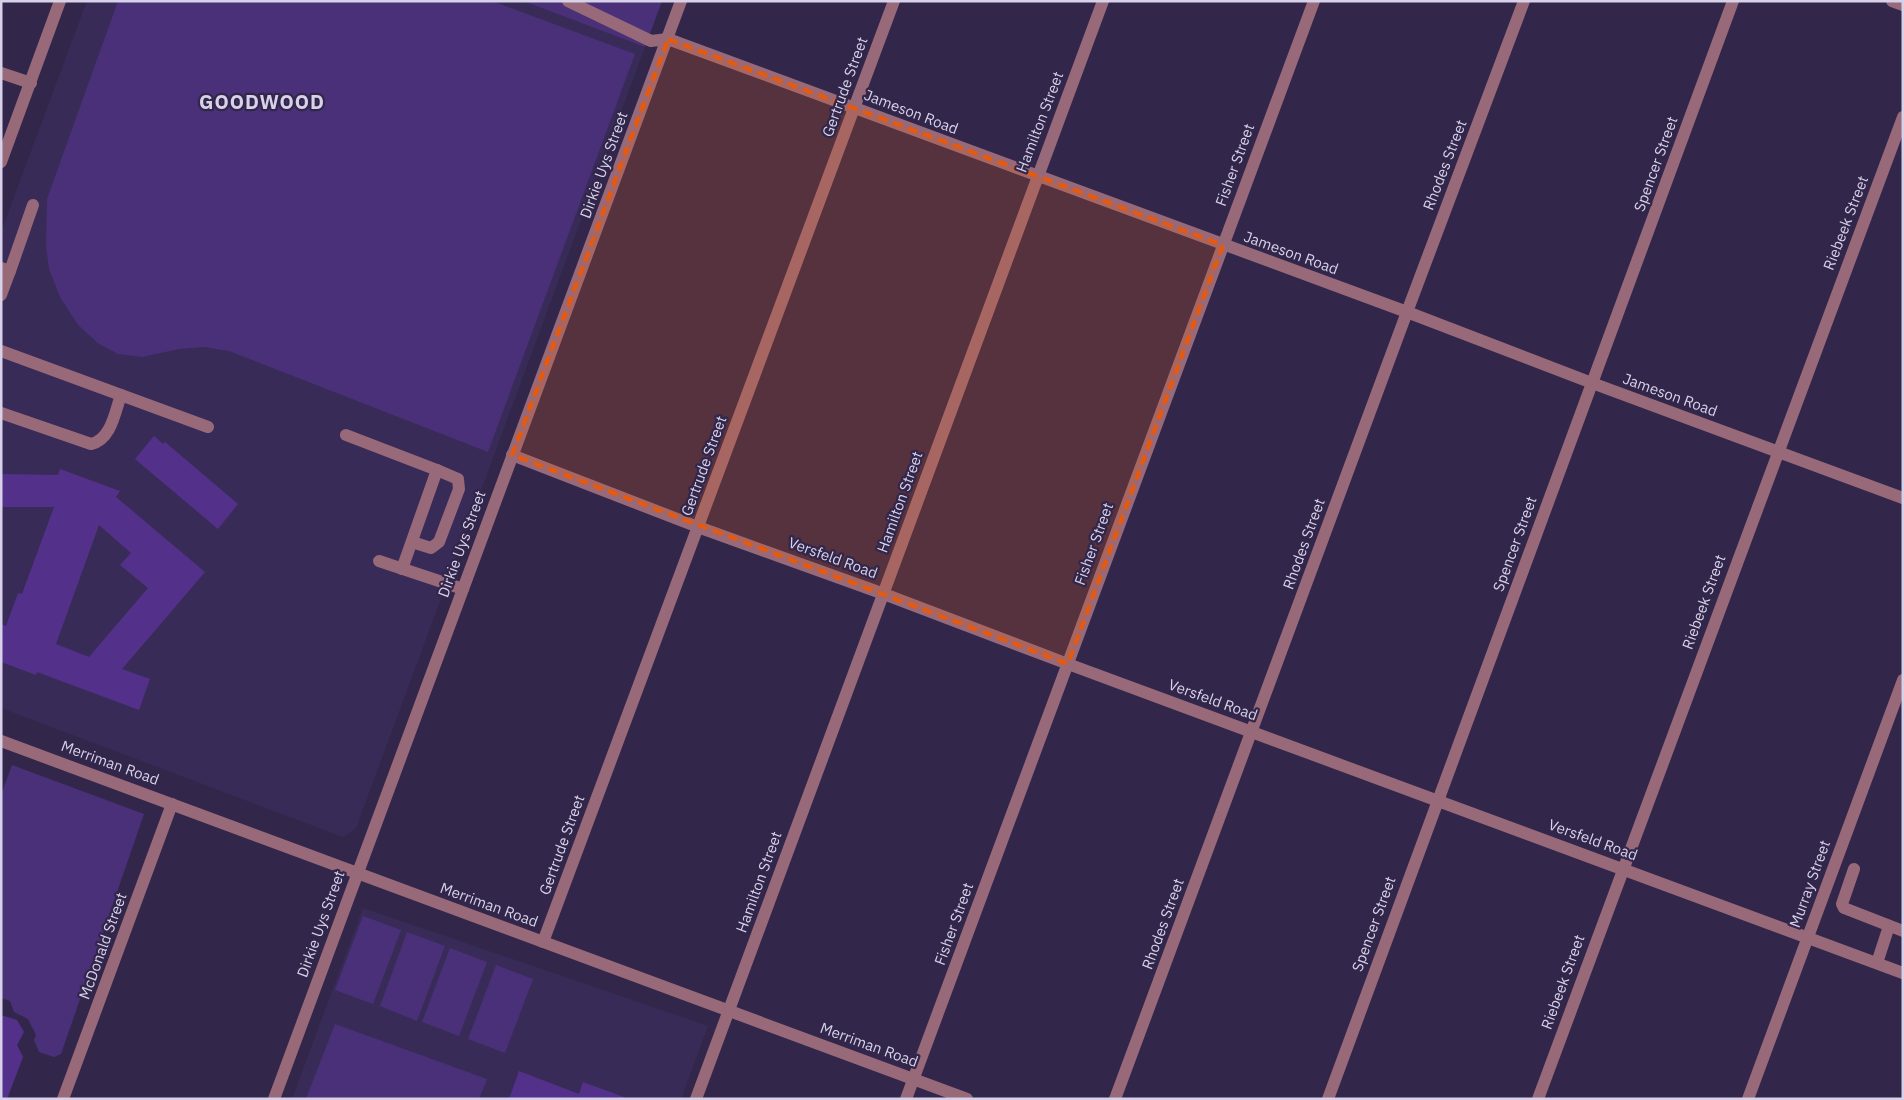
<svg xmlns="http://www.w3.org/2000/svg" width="1904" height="1100" viewBox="0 0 1904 1100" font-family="'IBM Plex Sans',sans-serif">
<rect width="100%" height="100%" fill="#32274b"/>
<g fill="#392b57">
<path d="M 87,1 L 523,1 L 645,47 L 356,828 L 343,837 L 1,708 L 1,232 Z"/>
<path d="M 363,908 L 708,1026 L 681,1099 L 292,1099 Z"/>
</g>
<g fill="#4a3079">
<path d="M 118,1 L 492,1 L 635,54 L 488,452 L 229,351 L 204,347 L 179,349 L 142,357 L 118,354 L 99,344 L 78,325 L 60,297 L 49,269 L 46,246 L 47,199 Z"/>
<path d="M 523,1 L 662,1 L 645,47 Z"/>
<path d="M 12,765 L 144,814 L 61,1054 L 54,1057 L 39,1052 L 34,1040 L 36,1035 L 28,1019 L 14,1012 L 10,1001 L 1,998 L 1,795 Z"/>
<path d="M 363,916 L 401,930 L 373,1004 L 335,990 Z"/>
<path d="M 407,932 L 445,946 L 417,1021 L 380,1006 Z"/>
<path d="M 450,948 L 487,962 L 459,1036 L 422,1022 Z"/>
<path d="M 496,965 L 533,979 L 505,1053 L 468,1039 Z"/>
<path d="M 335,1024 L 487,1079 L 479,1099 L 306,1099 Z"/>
</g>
<g fill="#53318b" fill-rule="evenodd">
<path d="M 154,436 L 163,444 L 165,442 L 238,504 L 218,529 L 135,459 Z"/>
<path d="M 60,469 L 120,491 L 116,497 L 205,572 L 122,669 L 150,679 L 139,710 L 37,672 L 36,675 L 1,662 L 1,624 L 6,626 L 18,593 L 22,594 L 54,507 L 1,507 L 1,474 L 58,475 ZM 99,525 L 131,553 L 120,565 L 148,588 L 89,657 L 56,644 Z"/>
<path d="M 1,1015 L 17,1020 L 24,1032 L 17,1045 L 23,1057 L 7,1099 L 1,1099 Z"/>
<path d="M 519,1071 L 579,1094 L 583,1082 L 624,1097 L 624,1099 L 509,1099 Z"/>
</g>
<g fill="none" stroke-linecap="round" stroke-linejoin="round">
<g stroke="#986979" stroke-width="12">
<path d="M 568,1 L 651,41 L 668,39 L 1407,312 L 1592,383 L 1903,498"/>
<path d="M 1892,1 L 1903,5"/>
<path d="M 1,73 L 31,83"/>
<path d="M 1,162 L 60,1"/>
<path d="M 1,268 L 10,271 L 33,205"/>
<path d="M 1,295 L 10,271"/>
<path d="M 1,351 L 208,427"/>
<path d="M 1,413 L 91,444 C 111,440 115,412 121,395"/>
<path d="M 346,435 L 437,470 L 458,479 L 459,489 L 439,542 L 431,548 L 412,542"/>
<path d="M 512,455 L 698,527 L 884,594 L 1068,664 L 1903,973"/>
<path d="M 379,561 L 463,589"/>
<path d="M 402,569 L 437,470"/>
<path d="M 1,741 L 967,1099"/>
<path d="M 1854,869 L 1842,904 L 1844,908 L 1903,931"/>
<path d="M 543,942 L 894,1"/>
<path d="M 1877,963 L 1889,926"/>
<path d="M 63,1099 L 172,804"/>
<path d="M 274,1099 L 681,1"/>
<path d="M 696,1099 L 1103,1"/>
<path d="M 906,1099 L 1314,1"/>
<path d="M 1115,1099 L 1407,312 L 1524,1"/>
<path d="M 1328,1099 L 1733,1"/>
<path d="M 1538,1099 L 1903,117"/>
<path d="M 1748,1099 L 1903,680"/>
</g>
</g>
<path fill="#e8590c" fill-opacity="0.2" stroke="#e8590c" stroke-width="4" stroke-dasharray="10 6" stroke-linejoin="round" d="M 668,39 L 1223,245 L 1068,664 L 512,455 Z"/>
<g text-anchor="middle" stroke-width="4.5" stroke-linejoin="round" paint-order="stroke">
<g font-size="15" fill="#d7d1e9" stroke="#32274b">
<text transform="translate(845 87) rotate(-70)" y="5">Gertrude Street</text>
<text transform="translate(911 112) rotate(21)" y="5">Jameson Road</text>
<text transform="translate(1040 122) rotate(-69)" y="5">Hamilton Street</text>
<text transform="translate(1656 164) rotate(-70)" y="5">Spencer Street</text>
<text transform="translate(604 165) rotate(-70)" y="5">Dirkie Uys Street</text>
<text transform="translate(1235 165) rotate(-70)" y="5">Fisher Street</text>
<text transform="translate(1445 165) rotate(-69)" y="5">Rhodes Street</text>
<text transform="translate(1846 223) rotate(-69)" y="5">Riebeek Street</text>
<text transform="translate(1291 253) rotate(20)" y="5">Jameson Road</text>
<text transform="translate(1670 395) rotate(20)" y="5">Jameson Road</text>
<text transform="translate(704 466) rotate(-70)" y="5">Gertrude Street</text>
<text transform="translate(900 502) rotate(-70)" y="5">Hamilton Street</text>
<text transform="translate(462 544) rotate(-70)" y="5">Dirkie Uys Street</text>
<text transform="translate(1094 544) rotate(-70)" y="5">Fisher Street</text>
<text transform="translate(1304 544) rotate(-70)" y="5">Rhodes Street</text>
<text transform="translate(1515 544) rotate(-70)" y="5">Spencer Street</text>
<text transform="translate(833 558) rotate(20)" y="5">Versfeld Road</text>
<text transform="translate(1704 602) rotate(-70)" y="5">Riebeek Street</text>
<text transform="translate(1213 700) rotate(20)" y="5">Versfeld Road</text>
<text transform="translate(110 763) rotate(20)" y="5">Merriman Road</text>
<text transform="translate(1593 840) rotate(20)" y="5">Versfeld Road</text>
<text transform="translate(562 845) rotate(-70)" y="5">Gertrude Street</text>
<text transform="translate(759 882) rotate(-70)" y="5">Hamilton Street</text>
<text transform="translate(1810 884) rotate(-70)" y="5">Murray Street</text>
<text transform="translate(489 905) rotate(20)" y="5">Merriman Road</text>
<text transform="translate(321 924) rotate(-70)" y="5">Dirkie Uys Street</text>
<text transform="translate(954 924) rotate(-70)" y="5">Fisher Street</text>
<text transform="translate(1163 924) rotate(-70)" y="5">Rhodes Street</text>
<text transform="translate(1374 924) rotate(-70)" y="5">Spencer Street</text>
<text transform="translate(103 946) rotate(-70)" y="5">McDonald Street</text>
<text transform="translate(1563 982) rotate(-70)" y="5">Riebeek Street</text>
<text transform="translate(869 1045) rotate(20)" y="5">Merriman Road</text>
</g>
<g font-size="20" font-weight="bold" letter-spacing="1" fill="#d7d1e9" stroke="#32274b">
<text x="262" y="109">GOODWOOD</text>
</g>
</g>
<rect width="1904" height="1100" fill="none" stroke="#d7d1e9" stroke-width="5"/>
</svg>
